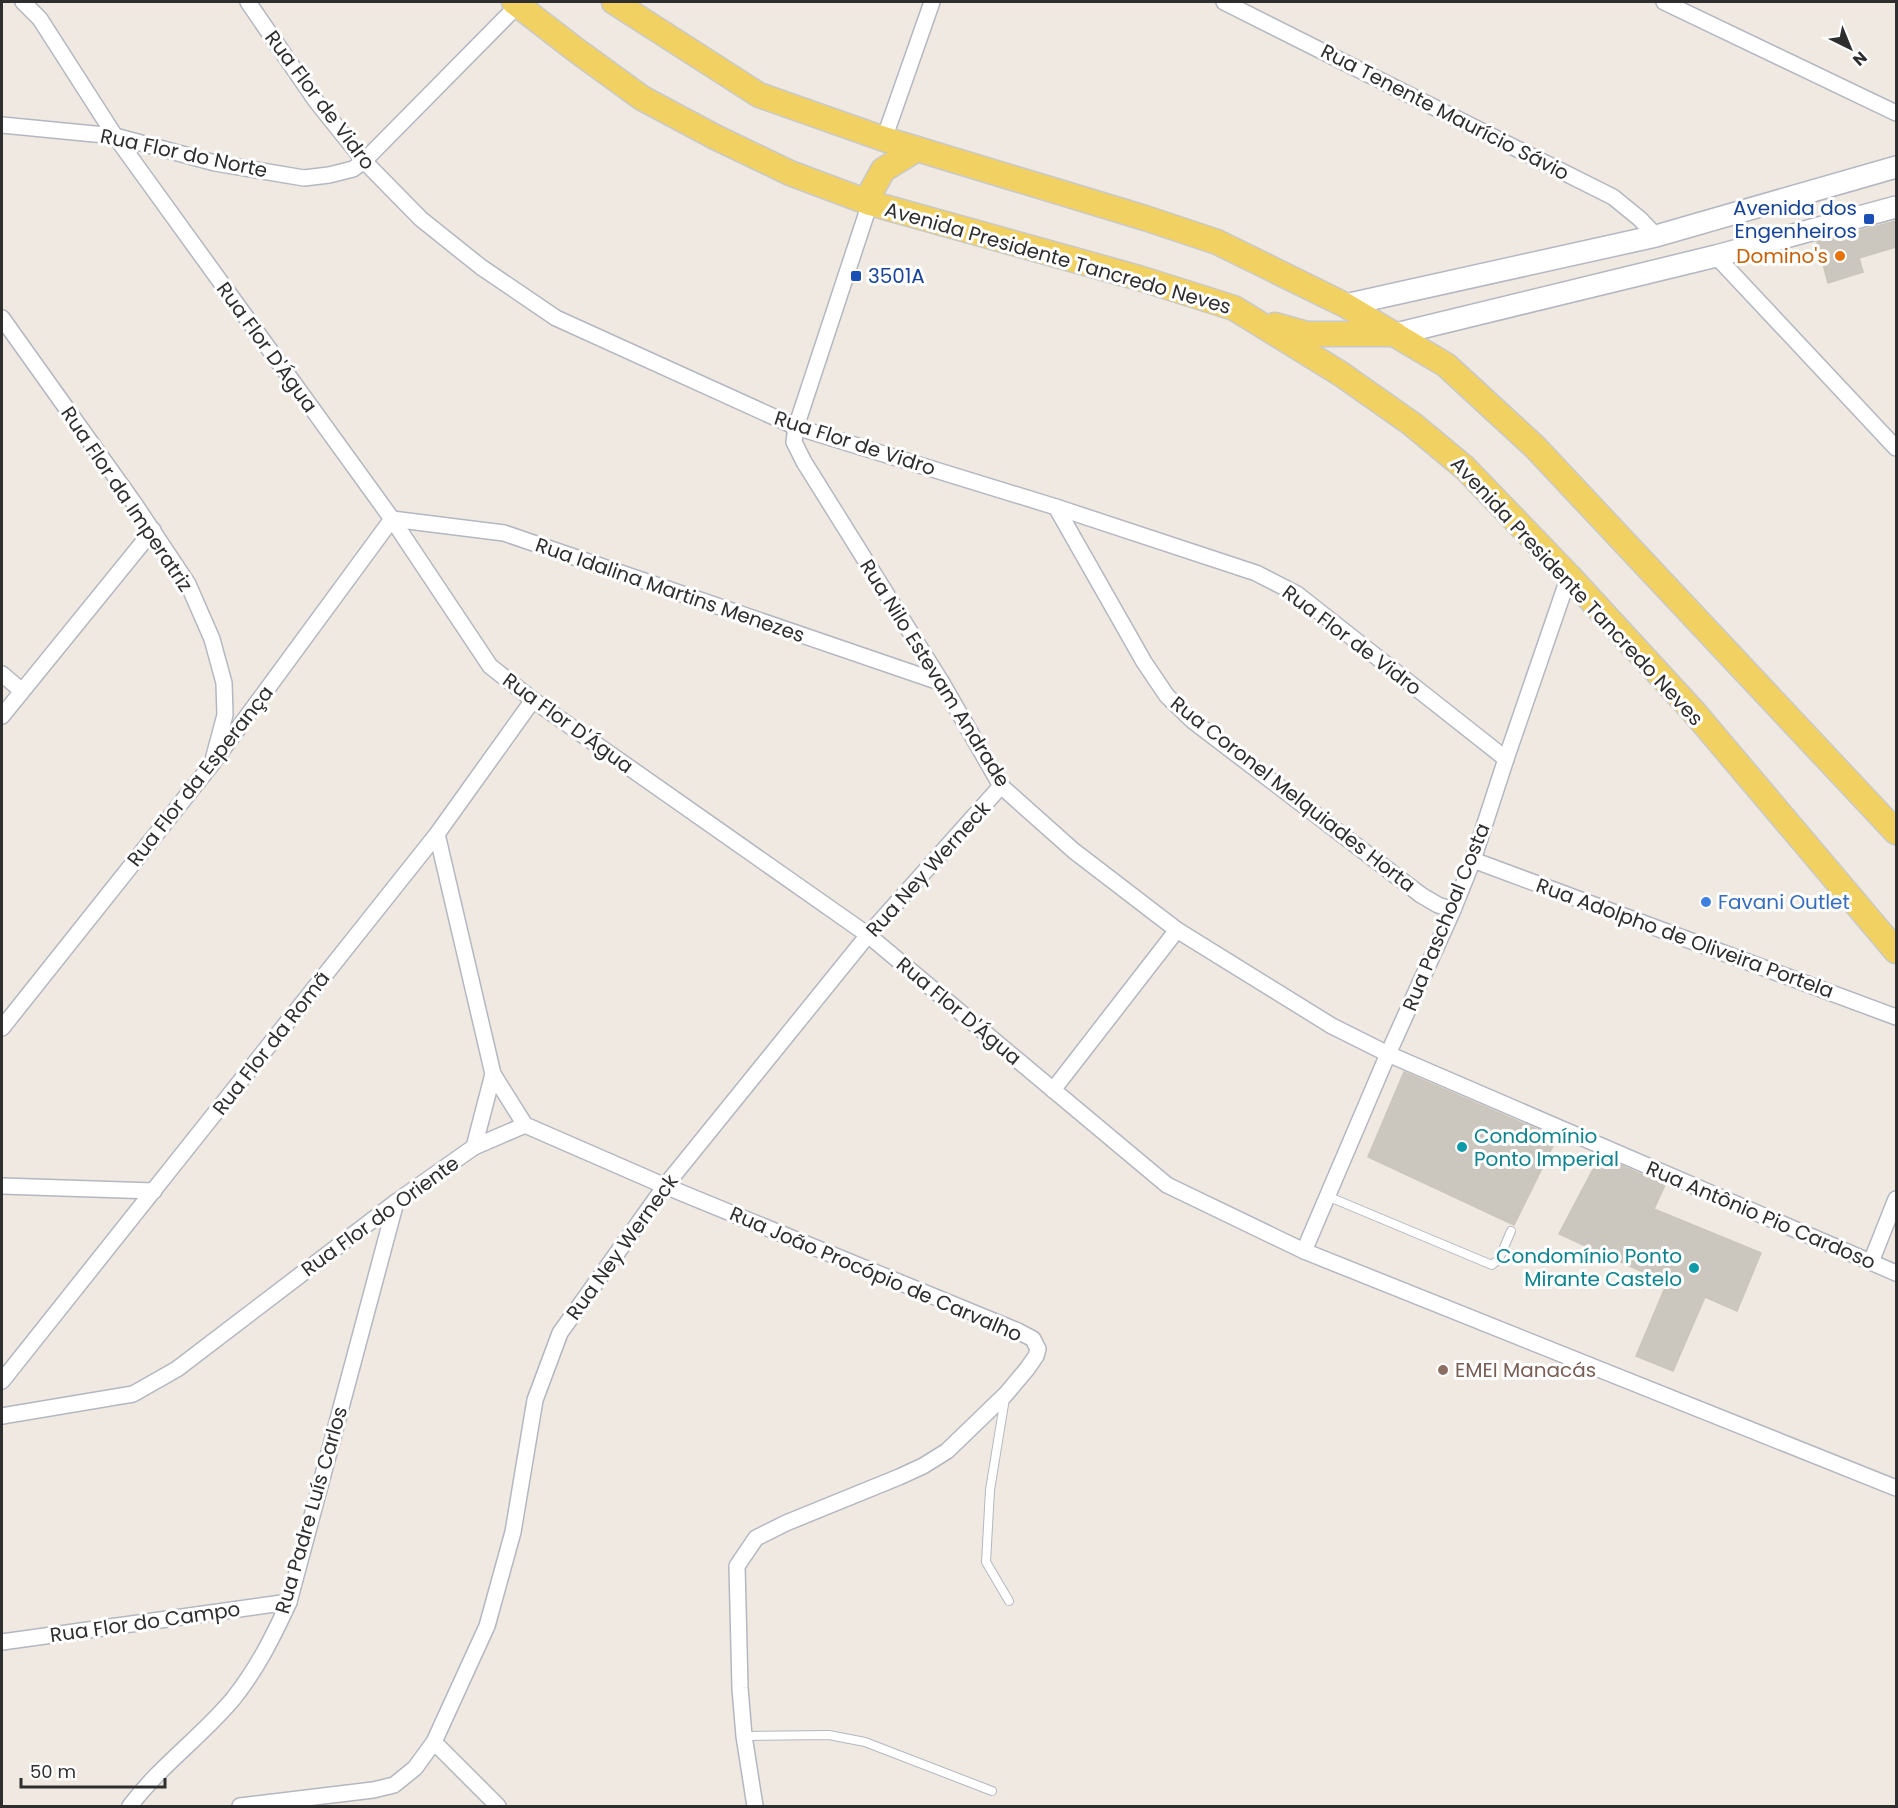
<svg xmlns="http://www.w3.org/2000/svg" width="1898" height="1808" viewBox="0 0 1898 1808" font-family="Poppins,sans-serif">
<rect width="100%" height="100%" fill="#efe9e1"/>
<g fill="#cbc7bf" stroke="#cbc5ba" stroke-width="1.5">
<path d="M 1896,221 L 1896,247 L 1859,258 L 1863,272 L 1828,283 L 1817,242 Z"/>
<path d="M 1404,1072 L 1557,1138 L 1514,1225 L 1368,1157 Z"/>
<path d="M 1600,1156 L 1665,1185 L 1654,1209 L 1761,1253 L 1737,1311 L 1705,1297 L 1673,1371 L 1636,1356 L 1667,1283 L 1559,1234 Z"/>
</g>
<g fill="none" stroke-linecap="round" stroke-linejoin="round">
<defs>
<g id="lane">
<path d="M 1327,1196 L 1492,1265 L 1499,1259 L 1511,1231"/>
<path d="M 1005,1398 L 990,1490 L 986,1562 L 1009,1601"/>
<path d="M 744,1736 L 829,1735 L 865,1742 L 992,1791"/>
</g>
<g id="street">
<path d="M 23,2 L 40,19 L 115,136 L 392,519 L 490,666 L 533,700 L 868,935 L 1167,1185 L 1304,1251 L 1896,1488"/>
<path d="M 248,2 L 316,101 L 364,161 L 421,219 L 481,267 L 556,318 L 796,427 L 1056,507 L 1256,573 L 1297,594 L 1506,759"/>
<path d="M 1224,2 L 1613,197 L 1640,219 L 1656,236"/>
<path d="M 1664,2 L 1896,113"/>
<path d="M 2,125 L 115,136 L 215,163 L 304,178 L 329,175 L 353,169 L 364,161 L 518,5"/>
<path d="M 884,139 L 932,2"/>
<path d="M 870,203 L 796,427 L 794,442 L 804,462 L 942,683 L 1001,786 L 1074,851 L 1177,930 L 1332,1026 L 1388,1054 L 1896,1273"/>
<path d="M 1716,256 L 1896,448"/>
<path d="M 2,318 L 134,503 L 188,584 L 212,639 L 224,683 L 225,715 L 214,756"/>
<path d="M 1056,507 L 1144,662 L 1167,696 L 1193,721 L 1421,895 L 1438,905 L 1453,910"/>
<path d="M 2,674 L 22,691"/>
<path d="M 2,716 L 153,530"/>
<path d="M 437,834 L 493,1074 L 474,1147"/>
<path d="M 1473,860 L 1896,1017"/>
<path d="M 2,1028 L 212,764 L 392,519 L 504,533 L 942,683"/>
<path d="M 493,1074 L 525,1125 L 665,1186 L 1018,1331 L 1033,1339 L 1038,1349 L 1036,1356 L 1027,1369 L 1006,1394 L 947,1451 L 923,1466 L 899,1477 L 786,1523 L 756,1538 L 737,1566 L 740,1688 L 744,1736 L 755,1806"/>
<path d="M 1053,1090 L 1177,930"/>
<path d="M 2,1186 L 154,1191"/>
<path d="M 1304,1251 L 1388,1054 L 1453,910 L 1473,860 L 1506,759 L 1569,576"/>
<path d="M 1871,1262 L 1896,1199"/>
<path d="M 2,1381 L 437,834 L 533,700"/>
<path d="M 2,1416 L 133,1394 L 177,1369 L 396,1202 L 474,1147 L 525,1125"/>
<path d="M 2,1642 L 289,1602"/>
<path d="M 434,1742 L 498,1806"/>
<path d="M 130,1806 C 160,1766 201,1737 233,1699 C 257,1669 273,1637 289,1602 L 396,1202"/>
<path d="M 240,1806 L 373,1790 L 394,1785 L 415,1768 L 434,1742 L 487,1626 L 513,1532 L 535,1400 L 560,1333 L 665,1186 L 868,935 L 1001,786"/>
</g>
<g id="secondary">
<path d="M 1345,305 L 1656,236 L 1896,167"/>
<path d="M 1396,334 L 1716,256 L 1896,207"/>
</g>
<g id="primary">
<path d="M 514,2 L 576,50 L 642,98 L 715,137 L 790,173 L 870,203 L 1139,278 L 1234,308 L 1341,374 L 1412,424 L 1465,468 L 1569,576 L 1694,712 L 1896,951"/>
<path d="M 614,2 L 759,95 L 884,139 L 1145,218 L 1217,242 L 1345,305 L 1446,365 L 1535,447 L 1896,832"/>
<path d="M 870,203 L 872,190 L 883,170 L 917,149"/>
<path d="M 1275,325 L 1307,334 L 1395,334"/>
</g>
</defs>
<use href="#lane" stroke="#b4b7c1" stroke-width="10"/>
<use href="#street" stroke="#b4b7c1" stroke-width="18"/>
<use href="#secondary" stroke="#b4b7c1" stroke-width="24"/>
<use href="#primary" stroke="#c9c9c9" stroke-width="27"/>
<use href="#lane" stroke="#fff" stroke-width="8"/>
<use href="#street" stroke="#fff" stroke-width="15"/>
<use href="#secondary" stroke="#fff" stroke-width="21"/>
<use href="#primary" stroke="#f2d163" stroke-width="24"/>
</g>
<g fill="#1a4fb4" stroke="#fff" stroke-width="2">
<rect x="1863" y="213" width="12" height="12" rx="3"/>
<rect x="850" y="270" width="12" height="12" rx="3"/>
</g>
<circle fill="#e8710a" stroke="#fff" stroke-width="2" cx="1840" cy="256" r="6"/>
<circle fill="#3f7fe0" stroke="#fff" stroke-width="2" cx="1706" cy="902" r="6"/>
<g fill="#0f9aa8" stroke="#fff" stroke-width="2">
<circle cx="1462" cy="1147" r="6"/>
<circle cx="1694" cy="1268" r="6"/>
</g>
<circle fill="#8d6e63" stroke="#fff" stroke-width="2" cx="1443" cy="1370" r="6"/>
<g text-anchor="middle" stroke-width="6" stroke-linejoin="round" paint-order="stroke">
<g font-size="20" fill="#2e2e2e" stroke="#fff">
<text transform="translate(320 100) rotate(53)" y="7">Rua Flor de Vidro</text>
<text transform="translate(1445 112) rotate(27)" y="7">Rua Tenente Maurício Sávio</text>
<text transform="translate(184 153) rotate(12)" y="7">Rua Flor do Norte</text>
<text transform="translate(1058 258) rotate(16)" y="7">Avenida Presidente Tancredo Neves</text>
<text transform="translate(267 347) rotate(54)" y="7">Rua Flor D'Água</text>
<text transform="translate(855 443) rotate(18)" y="7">Rua Flor de Vidro</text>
<text transform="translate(127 499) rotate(56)" y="7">Rua Flor da Imperatriz</text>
<text transform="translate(670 590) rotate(19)" y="7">Rua Idalina Martins Menezes</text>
<text transform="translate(1577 591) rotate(47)" y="7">Avenida Presidente Tancredo Neves</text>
<text transform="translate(1352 640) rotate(37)" y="7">Rua Flor de Vidro</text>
<text transform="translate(935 673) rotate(58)" y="7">Rua Nilo Estevam Andrade</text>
<text transform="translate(568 723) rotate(36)" y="7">Rua Flor D'Água</text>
<text transform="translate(200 776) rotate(-52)" y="7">Rua Flor da Esperança</text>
<text transform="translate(1293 794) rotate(38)" y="7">Rua Coronel Melquiades Horta</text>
<text transform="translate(928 869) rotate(-48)" y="7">Rua Ney Werneck</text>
<text transform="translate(1446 917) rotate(-68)" y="7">Rua Paschoal Costa</text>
<text transform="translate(1685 938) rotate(20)" y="7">Rua Adolpho de Oliveira Portela</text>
<text transform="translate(959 1011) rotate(40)" y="7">Rua Flor D'Água</text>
<text transform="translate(271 1043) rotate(-52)" y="7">Rua Flor da Romã</text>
<text transform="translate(1761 1215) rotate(23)" y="7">Rua Antônio Pio Cardoso</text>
<text transform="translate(380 1216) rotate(-36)" y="7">Rua Flor do Oriente</text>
<text transform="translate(622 1247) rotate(-54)" y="7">Rua Ney Werneck</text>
<text transform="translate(876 1274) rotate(23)" y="7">Rua João Procópio de Carvalho</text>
<text transform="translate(311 1510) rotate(-74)" y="7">Rua Padre Luís Carlos</text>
<text transform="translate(145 1622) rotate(-8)" y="7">Rua Flor do Campo</text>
</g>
<g font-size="20" fill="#164399" stroke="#fff" text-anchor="end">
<text x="1857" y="215">Avenida dos<tspan x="1857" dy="23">Engenheiros</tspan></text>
<text x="868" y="283" text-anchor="start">3501A</text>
</g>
<g font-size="20" fill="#c56008" stroke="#fff" text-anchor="end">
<text x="1828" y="263">Domino's</text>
</g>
<g font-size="20" fill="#366cbe" stroke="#fff" text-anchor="start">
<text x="1718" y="909">Favani Outlet</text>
</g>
<g font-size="20" fill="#0d838f" stroke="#fff" text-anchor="start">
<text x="1474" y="1143">Condomínio<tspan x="1474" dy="23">Ponto Imperial</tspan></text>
<text x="1682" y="1263" text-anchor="end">Condomínio Ponto<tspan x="1682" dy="23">Mirante Castelo</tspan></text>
</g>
<g font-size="20" fill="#785e54" stroke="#fff" text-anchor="start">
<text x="1455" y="1377">EMEI Manacás</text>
</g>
</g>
<rect width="1898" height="1808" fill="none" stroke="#2e2e2e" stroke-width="6"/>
<g transform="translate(1850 48) rotate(137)" stroke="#ffffff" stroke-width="4.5" paint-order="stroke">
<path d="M0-4.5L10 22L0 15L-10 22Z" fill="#2e2e2e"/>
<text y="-9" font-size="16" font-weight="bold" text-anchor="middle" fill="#2e2e2e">N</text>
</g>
<path d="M21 1778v9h144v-9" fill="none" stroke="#2e2e2e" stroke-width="3"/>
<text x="30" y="1778" font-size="18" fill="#2e2e2e" stroke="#ffffff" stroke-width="4.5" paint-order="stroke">50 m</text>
</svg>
